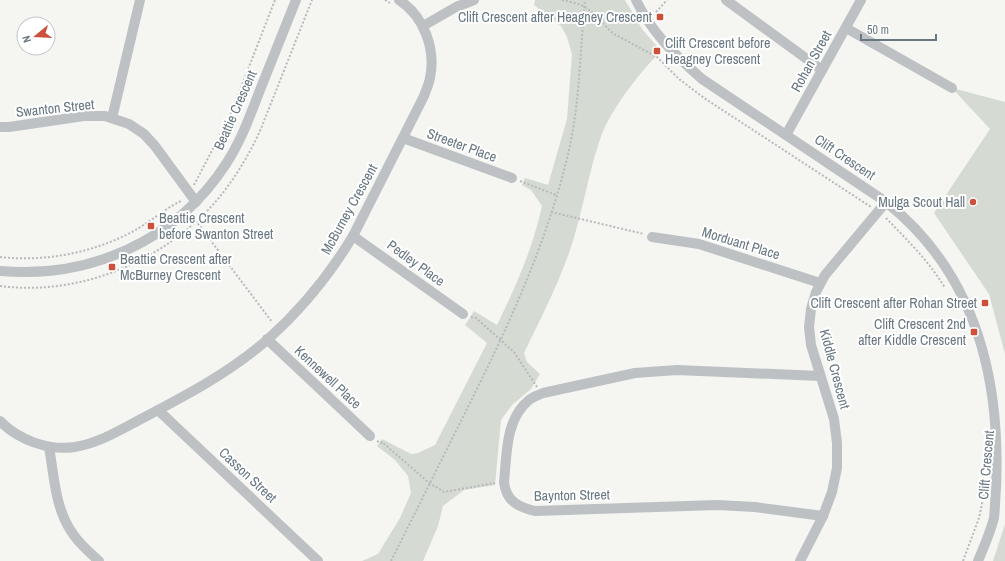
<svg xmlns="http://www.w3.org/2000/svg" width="1005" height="561" viewBox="0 0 1005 561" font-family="'Archivo Narrow',sans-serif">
<rect width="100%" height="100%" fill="#f5f5f2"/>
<g fill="#d5dad2">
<path d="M 535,0 L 625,0 L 642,29 L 661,51 C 641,71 616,103 604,129 C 600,137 598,147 595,155 C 586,187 580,221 569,253 C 557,287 540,320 524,353 L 527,362 L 540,374 L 531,389 L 512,405 L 501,420 L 495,485 L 464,490 L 443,506 L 438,526 L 423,561 L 362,561 L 378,554 L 400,518 L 411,493 L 408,476 L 395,460 L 377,446 L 382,439 L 411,454 L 418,453 L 435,445 L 487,343 L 465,325 L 474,311 L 497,325 C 516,286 533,248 542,206 L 531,190 L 522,185 L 525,178 L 548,185 L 567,119 L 572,54 L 567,37 L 561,26 L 534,5 Z"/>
<path d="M 952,88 L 1005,102 L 1005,354 L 989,294 L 934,213 L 990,129 Z"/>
<path d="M 1005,524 L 1005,561 L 993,561 Z"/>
</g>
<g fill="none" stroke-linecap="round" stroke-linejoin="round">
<g stroke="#b7babc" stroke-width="2" stroke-dasharray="2 2" stroke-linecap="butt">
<path d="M 385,0 L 390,3"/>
<path d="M 562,0 C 570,2 580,3 586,8 C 597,14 604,26 614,34 L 657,57 L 679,79 L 704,98 L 871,207"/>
<path d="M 656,12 L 667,0"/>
<path d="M 520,181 L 556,195"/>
<path d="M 194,185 L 229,118 L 275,0"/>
<path d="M 551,212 L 644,234"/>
<path d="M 193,217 L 272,322"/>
<path d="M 886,218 C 907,240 929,261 945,288"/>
<path d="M 0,257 C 45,262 92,253 132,232 C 149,223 164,209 181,201"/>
<path d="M 0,286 C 77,296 157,264 210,208 C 231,185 247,159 260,131 L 312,0"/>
<path d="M 471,317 L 476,318 L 514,352 L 537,387"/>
<path d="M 377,441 L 381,443 L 382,442 L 428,482 L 444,492 L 495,483"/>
<path d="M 391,561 C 415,513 439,465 463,417 C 506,331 547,245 569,150 C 580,101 580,50 585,0"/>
<path d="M 963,561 L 979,518 L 985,489"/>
</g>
<g stroke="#bdc1c4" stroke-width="10">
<path d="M 636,0 C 651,32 676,56 702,79 L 886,202 C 984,280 1005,397 994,518 C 990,533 984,547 978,561"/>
<path d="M 726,0 L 822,70"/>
<path d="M 423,26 L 456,7 L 474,0"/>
<path d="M 846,28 L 952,88"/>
<path d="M 112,118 L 140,0"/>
<path d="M 0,127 L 9,127 L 84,116 L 105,116 L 129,124 L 144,134 L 155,146 L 196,202"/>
<path d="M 786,135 L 861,0"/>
<path d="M 403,138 L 512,178"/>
<path d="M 353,236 L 463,314"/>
<path d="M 652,237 L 699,244 L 820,283"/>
<path d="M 0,271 C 90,279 176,241 226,164 C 241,141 250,116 260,90 C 272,60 284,30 296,0"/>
<path d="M 267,339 L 370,436"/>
<path d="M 820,376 L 677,370 L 635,373 L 543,393 C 539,395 533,397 529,400 C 505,420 507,454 504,482 C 506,501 518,507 535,511 L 717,505 L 755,507 L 823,516"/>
<path d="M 158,410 L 318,561"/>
<path d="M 0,421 C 18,440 49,451 75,447 C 99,443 120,430 141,419 C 185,396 229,373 267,340 C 301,310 330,274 353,236 L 424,96 C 426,90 429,84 430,78 C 436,49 424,16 399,0"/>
<path d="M 49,447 C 54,475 55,507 71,531 C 78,543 89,552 99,561"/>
<path d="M 800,561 L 823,516 L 832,492 L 837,468 L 837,443 L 834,419 L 811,345 L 809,327 L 811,309 L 816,292 L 825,275 L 886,202"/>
</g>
</g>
<g fill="#cd503a" stroke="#fff" stroke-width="1.5">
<rect x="656" y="13" width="8" height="8" rx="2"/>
<rect x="653" y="47" width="8" height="8" rx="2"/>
<circle cx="973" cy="202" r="4"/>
<rect x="147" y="222" width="8" height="8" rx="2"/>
<rect x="108" y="263" width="8" height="8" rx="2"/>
<rect x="981" y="299" width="8" height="8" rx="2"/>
<rect x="970" y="328" width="8" height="8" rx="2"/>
</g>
<g text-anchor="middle" stroke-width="4" stroke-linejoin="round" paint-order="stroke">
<g font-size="14" fill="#687780" stroke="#fff" text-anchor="end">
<text x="652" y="22">Clift Crescent after Heagney Crescent</text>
<text x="665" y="48" text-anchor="start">Clift Crescent before<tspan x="665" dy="16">Heagney Crescent</tspan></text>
<text x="965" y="207">Mulga Scout Hall</text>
<text x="159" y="223" text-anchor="start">Beattie Crescent<tspan x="159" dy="16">before Swanton Street</tspan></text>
<text x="120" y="264" text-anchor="start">Beattie Crescent after<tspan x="120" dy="16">McBurney Crescent</tspan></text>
<text x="977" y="308">Clift Crescent after Rohan Street</text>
<text x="966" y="329">Clift Crescent 2nd<tspan x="966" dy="16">after Kiddle Crescent</tspan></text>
</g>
<g font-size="14" fill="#687780" stroke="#fff">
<text transform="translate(811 61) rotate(-61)" y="5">Rohan Street</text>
<text transform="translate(55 108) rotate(-6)" y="5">Swanton Street</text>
<text transform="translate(235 110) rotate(-66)" y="5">Beattie Crescent</text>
<text transform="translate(462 145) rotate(20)" y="5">Streeter Place</text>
<text transform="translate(845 157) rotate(34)" y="5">Clift Crescent</text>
<text transform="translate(349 209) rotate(-61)" y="5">McBurney Crescent</text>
<text transform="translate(741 243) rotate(17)" y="5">Morduant Place</text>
<text transform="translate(416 263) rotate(36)" y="5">Pedley Place</text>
<text transform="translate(835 369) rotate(75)" y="5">Kiddle Crescent</text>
<text transform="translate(328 377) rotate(43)" y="5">Kennewell Place</text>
<text transform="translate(986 465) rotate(-85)" y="5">Clift Crescent</text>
<text transform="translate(248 475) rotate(43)" y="5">Casson Street</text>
<text transform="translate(572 495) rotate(-1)" y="5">Baynton Street</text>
</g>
</g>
<g transform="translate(36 36) rotate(252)"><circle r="19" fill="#ffffff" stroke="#c3c9cc"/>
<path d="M0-3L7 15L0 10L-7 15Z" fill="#cd503a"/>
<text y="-6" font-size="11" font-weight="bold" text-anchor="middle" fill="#687780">N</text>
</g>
<path d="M861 34v6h75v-6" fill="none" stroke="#687780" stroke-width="2"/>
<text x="867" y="34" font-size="12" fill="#687780" stroke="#ffffff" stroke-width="3" paint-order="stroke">50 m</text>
</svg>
